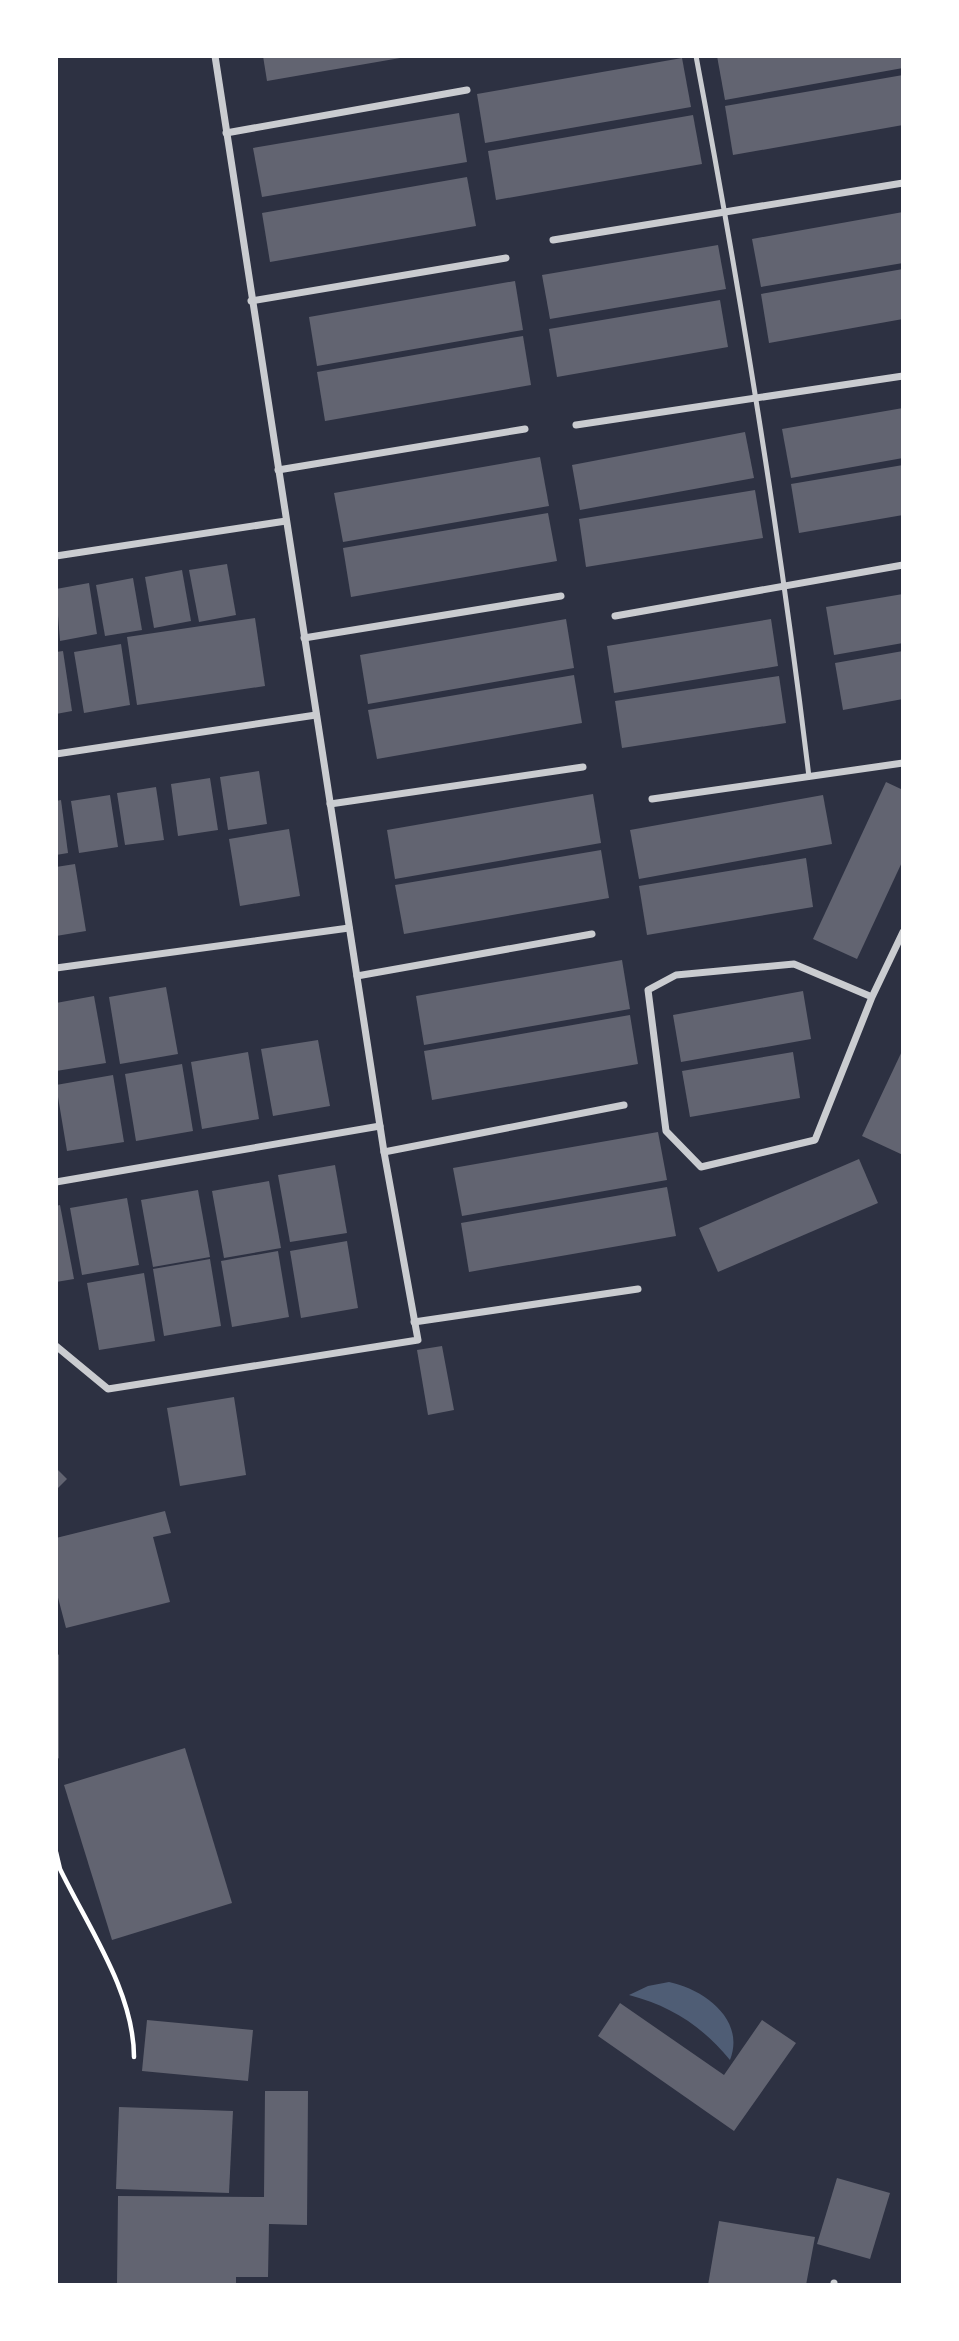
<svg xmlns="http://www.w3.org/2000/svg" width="959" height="2341" viewBox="0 0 959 2341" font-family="'Zilla Slab',serif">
<rect width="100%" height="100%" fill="#2d3142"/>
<path fill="#4f5d75" d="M 669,1982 C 703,1989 746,2019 730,2060 C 702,2026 671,2006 629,1995 L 648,1986 Z"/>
<g fill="#626471">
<path d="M 263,56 L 406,56 L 406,57 L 267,81 Z"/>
<path d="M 717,56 L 903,56 L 903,68 L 725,100 Z"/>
<path d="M 682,58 L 691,107 L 485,143 L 477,94 Z"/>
<path d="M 903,75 L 903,125 L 733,155 L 725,106 Z"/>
<path d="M 459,113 L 467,162 L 262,197 L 253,148 Z"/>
<path d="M 693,115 L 702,164 L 496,200 L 488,151 Z"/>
<path d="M 467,177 L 476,226 L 270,262 L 262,213 Z"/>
<path d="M 903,212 L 903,263 L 761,287 L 752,239 Z"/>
<path d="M 718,245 L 726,289 L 550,319 L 542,275 Z"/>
<path d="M 903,269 L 903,319 L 769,343 L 761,294 Z"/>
<path d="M 515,281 L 523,330 L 317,366 L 309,317 Z"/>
<path d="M 720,300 L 728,347 L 557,377 L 549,329 Z"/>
<path d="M 523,336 L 531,385 L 325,421 L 317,372 Z"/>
<path d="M 903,408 L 903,458 L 791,478 L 782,429 Z"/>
<path d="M 745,432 L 754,478 L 580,510 L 572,465 Z"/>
<path d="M 540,457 L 549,506 L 343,542 L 334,493 Z"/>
<path d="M 903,465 L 903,515 L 799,533 L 791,484 Z"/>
<path d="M 755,490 L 763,538 L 586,567 L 579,519 Z"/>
<path d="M 548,513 L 557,561 L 351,597 L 343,548 Z"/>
<path d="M 227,564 L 236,615 L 199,622 L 189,570 Z"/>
<path d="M 182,570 L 191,621 L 154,628 L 145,577 Z"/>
<path d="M 133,578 L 142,630 L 105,636 L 96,585 Z"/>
<path d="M 89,583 L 97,634 L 60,641 L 56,589 Z"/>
<path d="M 903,594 L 903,643 L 834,655 L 826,607 Z"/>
<path d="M 255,618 L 265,686 L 137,705 L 127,637 Z"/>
<path d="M 566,619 L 574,668 L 368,704 L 360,655 Z"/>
<path d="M 771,619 L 778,666 L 614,693 L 607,646 Z"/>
<path d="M 121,644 L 130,705 L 84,713 L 74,652 Z"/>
<path d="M 63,651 L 72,711 L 56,714 L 56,652 Z"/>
<path d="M 903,651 L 903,699 L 843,710 L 835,663 Z"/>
<path d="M 574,675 L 582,723 L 377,759 L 368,710 Z"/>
<path d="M 779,676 L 786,723 L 622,748 L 615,701 Z"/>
<path d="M 259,771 L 267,824 L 228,830 L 220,777 Z"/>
<path d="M 210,778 L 218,830 L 178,836 L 171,784 Z"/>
<path d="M 886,782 L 903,790 L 903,860 L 857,959 L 813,939 Z"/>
<path d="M 156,787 L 164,840 L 125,845 L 117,793 Z"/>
<path d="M 593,794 L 601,843 L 395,879 L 387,830 Z"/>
<path d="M 110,795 L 118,847 L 79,853 L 71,801 Z"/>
<path d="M 823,795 L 832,844 L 639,879 L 630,830 Z"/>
<path d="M 61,800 L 68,853 L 56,855 L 56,801 Z"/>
<path d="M 289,829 L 300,896 L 240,906 L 229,839 Z"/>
<path d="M 601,850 L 609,898 L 404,934 L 395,885 Z"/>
<path d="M 806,858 L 813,907 L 647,935 L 639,886 Z"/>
<path d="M 75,864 L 86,931 L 56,936 L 56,867 Z"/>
<path d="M 622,960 L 630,1009 L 424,1045 L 416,996 Z"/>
<path d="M 166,987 L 178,1054 L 120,1064 L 109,997 Z"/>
<path d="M 803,991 L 811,1039 L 681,1062 L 673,1015 Z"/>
<path d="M 94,996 L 106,1063 L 56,1071 L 56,1003 Z"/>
<path d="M 630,1015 L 638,1064 L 432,1100 L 424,1051 Z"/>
<path d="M 318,1040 L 330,1106 L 273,1116 L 261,1049 Z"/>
<path d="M 903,1049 L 903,1155 L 862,1136 Z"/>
<path d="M 248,1052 L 259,1119 L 202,1129 L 191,1062 Z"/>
<path d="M 793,1052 L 800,1098 L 690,1117 L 682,1071 Z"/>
<path d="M 182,1064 L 193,1131 L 136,1141 L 125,1074 Z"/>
<path d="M 113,1075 L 124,1142 L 67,1151 L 56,1085 Z"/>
<path d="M 658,1132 L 667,1180 L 462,1216 L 453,1168 Z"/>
<path d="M 859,1159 L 878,1203 L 718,1272 L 699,1228 Z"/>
<path d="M 335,1165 L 347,1233 L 290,1242 L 278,1175 Z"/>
<path d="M 269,1181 L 281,1248 L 224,1258 L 212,1191 Z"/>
<path d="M 667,1187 L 676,1236 L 469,1272 L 461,1223 Z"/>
<path d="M 198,1190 L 210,1257 L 153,1267 L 141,1200 Z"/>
<path d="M 127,1198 L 139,1265 L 82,1275 L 70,1208 Z"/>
<path d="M 60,1205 L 74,1279 L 56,1282 L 56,1206 Z"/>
<path d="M 347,1241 L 358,1308 L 301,1318 L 290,1251 Z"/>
<path d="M 278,1251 L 289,1317 L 232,1327 L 221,1261 Z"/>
<path d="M 210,1259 L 221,1326 L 164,1336 L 153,1269 Z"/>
<path d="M 144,1273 L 155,1341 L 99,1350 L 87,1283 Z"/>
<path d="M 442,1346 L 454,1410 L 428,1415 L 417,1350 Z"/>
<path d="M 234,1397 L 246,1475 L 180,1486 L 167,1408 Z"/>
<path d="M 56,1468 L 67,1479 L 56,1490 Z"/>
<path d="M 165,1511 L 171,1533 L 153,1537 L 170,1602 L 66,1628 L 56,1590 L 56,1538 Z"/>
<path d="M 185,1748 L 232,1903 L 112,1940 L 64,1785 Z"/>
<path d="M 620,2003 L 724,2075 L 762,2020 L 796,2043 L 734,2131 L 598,2036 Z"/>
<path d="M 147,2020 L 253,2030 L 248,2081 L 142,2071 Z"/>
<path d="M 265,2091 L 308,2091 L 307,2225 L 269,2224 L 268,2277 L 236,2277 L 236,2285 L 117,2285 L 118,2196 L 264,2197 Z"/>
<path d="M 119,2107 L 233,2111 L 229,2193 L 116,2189 Z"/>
<path d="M 837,2178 L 890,2193 L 870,2259 L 817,2244 Z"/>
<path d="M 719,2221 L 815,2237 L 806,2285 L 708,2285 Z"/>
</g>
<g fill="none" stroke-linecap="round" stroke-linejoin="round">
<g stroke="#fff" stroke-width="4.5">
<path d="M 56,1655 L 56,1758"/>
<path d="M 56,1852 L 60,1869 C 88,1927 134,1992 134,2057"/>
</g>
<path stroke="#caccd0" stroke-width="5" d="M 696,56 C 741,295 780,535 809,777"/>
<g stroke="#caccd0" stroke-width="7">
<path d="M 226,133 L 467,90"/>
<path d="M 553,240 L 903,183"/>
<path d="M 251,301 L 506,258"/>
<path d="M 576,425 L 903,376"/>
<path d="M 278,470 L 525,429"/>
<path d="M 56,556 L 286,521"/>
<path d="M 615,616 L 903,565"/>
<path d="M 304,638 L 561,596"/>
<path d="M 56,754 L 316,715"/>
<path d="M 652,799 L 903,763"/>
<path d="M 330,804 L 583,767"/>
<path d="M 56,968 L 349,928"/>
<path d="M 357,976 L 592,934"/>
<path d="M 872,997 L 794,964 L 676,975 L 648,990 L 666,1131 L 701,1167 L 815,1140 L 872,997 L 903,932"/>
<path d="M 384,1152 L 624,1105"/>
<path d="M 56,1182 L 380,1126"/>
<path d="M 414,1322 L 638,1289"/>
<path d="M 56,1346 L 108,1389 L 418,1340 L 384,1152 L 215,56"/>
<path d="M 834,2285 L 834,2283"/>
</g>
</g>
<rect width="959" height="2341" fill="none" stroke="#ffffff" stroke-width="116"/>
</svg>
